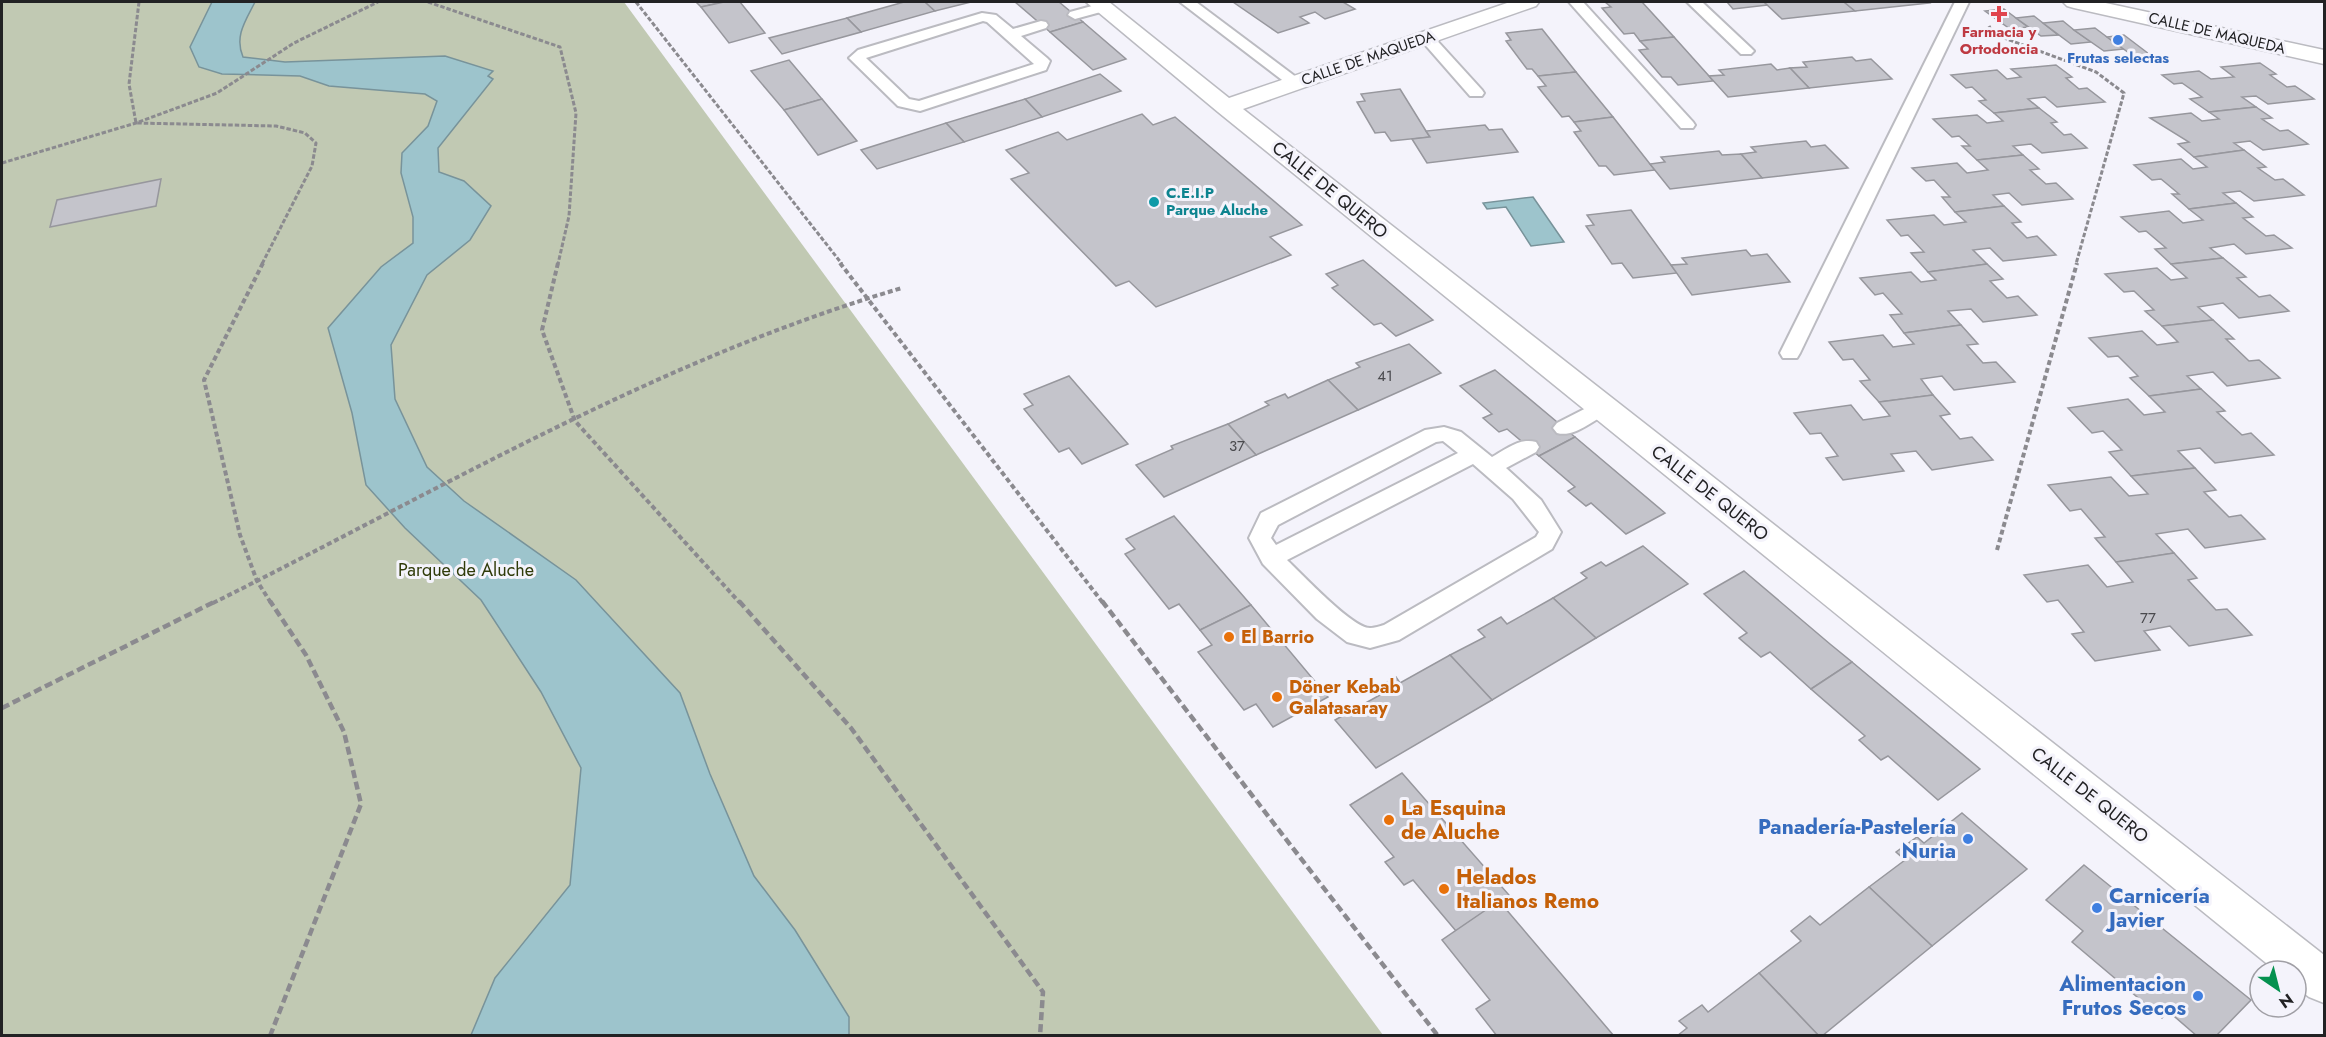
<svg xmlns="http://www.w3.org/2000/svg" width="2326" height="1037" viewBox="0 0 2326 1037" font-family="Jost,sans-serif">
<rect width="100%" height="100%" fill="#f4f3fb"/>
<path fill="#c1c9b3" d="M 2,2 L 624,2 L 1383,1035 L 2,1036 Z"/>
<g fill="#9dc4cc" stroke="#78939a" stroke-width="1.5">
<path d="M 212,2 L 255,2 C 246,20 234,36 243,57 L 285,62 L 445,56 L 493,71 L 488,76 L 493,79 L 438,148 L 439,172 L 464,181 L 491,206 L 470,240 L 427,275 L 391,345 L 395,399 L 427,467 L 464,501 L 576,580 L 680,693 L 710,774 L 754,876 L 795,930 L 849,1017 L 849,1035 L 471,1035 L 495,978 L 570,885 L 581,768 L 541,692 L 481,600 L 405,528 L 366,485 L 352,413 L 328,328 L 381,267 L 413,243 L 413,217 L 401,173 L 402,153 L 428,126 L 437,101 L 425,94 L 329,86 L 300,76 L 222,74 L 199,67 L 190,47 Z"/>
<path d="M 1533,197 L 1564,242 L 1531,246 L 1506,207 L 1487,209 L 1483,203 Z"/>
</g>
<g fill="#c4c4cb" stroke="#97979d" stroke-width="1.5">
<path d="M 696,2 L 724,2 L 701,7 Z"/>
<path d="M 724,2 L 740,2 L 765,33 L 729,43 L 701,7 Z"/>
<path d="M 904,2 L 925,2 L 935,11 L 861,32 L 847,18 Z"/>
<path d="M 925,2 L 971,2 L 935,11 Z"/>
<path d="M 1015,2 L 1059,2 L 1083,22 L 1050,32 Z"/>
<path d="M 1233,2 L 1343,2 L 1355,9 L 1325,19 L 1315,12 L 1300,17 L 1309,23 L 1278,33 Z"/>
<path d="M 1605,2 L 1642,2 L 1674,37 L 1640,41 L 1634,33 L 1624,34 L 1602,8 L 1611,7 Z"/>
<path d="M 1718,2 L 1764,2 L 1768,5 L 1733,9 L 1727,2 Z"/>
<path d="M 1764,2 L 1844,2 L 1855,11 L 1782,19 Z"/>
<path d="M 1844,2 L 1927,2 L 1929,3 L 1855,11 Z"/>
<path d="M 2004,9 L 2028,27 L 2010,29 L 1985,11 Z"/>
<path d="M 2034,16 L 2043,23 L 2058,35 L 2041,36 L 2016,18 Z"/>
<path d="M 847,18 L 861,32 L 782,54 L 769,38 Z"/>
<path d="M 2063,21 L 2074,30 L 2091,42 L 2071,44 L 2043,23 Z"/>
<path d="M 1083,22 L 1126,59 L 1093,70 L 1050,32 Z"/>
<path d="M 2095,28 L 2107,37 L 2124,49 L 2104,51 L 2074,30 Z"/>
<path d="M 1542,29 L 1576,72 L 1538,76 L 1532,69 L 1527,69 L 1506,41 L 1511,40 L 1506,33 Z"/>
<path d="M 2124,35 L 2153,57 L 2136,58 L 2107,37 Z"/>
<path d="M 1674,37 L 1709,76 L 1713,81 L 1678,85 L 1671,77 L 1662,77 L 1639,50 L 1648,49 L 1640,41 Z"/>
<path d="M 1852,57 L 1856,61 L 1871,59 L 1892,79 L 1809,88 L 1790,68 L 1807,67 L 1803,62 Z"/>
<path d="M 789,60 L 822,99 L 784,110 L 751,71 Z"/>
<path d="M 2260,63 L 2276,74 L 2270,75 L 2287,87 L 2295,86 L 2314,99 L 2268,104 L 2256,96 L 2242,97 L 2256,107 L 2209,112 L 2190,99 L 2202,97 L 2182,83 L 2174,84 L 2162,75 L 2199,71 L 2211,79 L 2234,77 L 2221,67 Z"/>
<path d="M 1771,64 L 1777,70 L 1790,68 L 1809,88 L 1728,97 L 1709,76 L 1724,75 L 1719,70 Z"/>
<path d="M 2056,65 L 2072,77 L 2066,78 L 2079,89 L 2087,88 L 2105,102 L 2057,107 L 2045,97 L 2028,99 L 2039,108 L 1994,113 L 1979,101 L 1986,100 L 1972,87 L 1966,88 L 1951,75 L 1997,70 L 2007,79 L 2021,77 L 2011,69 Z"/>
<path d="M 1576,72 L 1613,117 L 1574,122 L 1569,116 L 1562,117 L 1538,87 L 1546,86 L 1538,76 Z"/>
<path d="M 1100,74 L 1121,91 L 1042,117 L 1025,99 Z"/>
<path d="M 1400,89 L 1426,131 L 1430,137 L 1391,141 L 1385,132 L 1375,133 L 1357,102 L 1365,101 L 1361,94 Z"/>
<path d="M 822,99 L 857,141 L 818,155 L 784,110 Z"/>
<path d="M 1025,99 L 1042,117 L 964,142 L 946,123 Z"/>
<path d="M 2256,107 L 2272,118 L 2262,119 L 2280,131 L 2288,130 L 2308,144 L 2263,150 L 2250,141 L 2234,143 L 2244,150 L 2194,157 L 2178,144 L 2189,142 L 2150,118 L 2191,113 L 2202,121 L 2219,119 L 2209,112 Z"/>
<path d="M 2039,108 L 2057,122 L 2051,123 L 2064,135 L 2071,134 L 2087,148 L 2042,153 L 2031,144 L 2013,146 L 2023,155 L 1977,160 L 1962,146 L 1970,146 L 1959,136 L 1952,137 L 1933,119 L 1977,115 L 1987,123 L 2003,121 L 1994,113 Z"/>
<path d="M 1142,114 L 1153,125 L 1175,117 L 1302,225 L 1270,237 L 1291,255 L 1156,307 L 1129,281 L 1116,286 L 1011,179 L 1029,173 L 1006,150 L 1058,132 L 1067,140 Z"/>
<path d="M 1613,117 L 1650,164 L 1655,170 L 1614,175 L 1606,166 L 1599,166 L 1574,132 L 1581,131 L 1574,122 Z"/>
<path d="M 946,123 L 964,142 L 877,169 L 861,150 Z"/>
<path d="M 1485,125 L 1489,130 L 1502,129 L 1518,152 L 1427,163 L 1412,139 L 1430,137 L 1426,131 Z"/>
<path d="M 1806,141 L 1811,147 L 1825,145 L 1848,168 L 1762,178 L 1741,154 L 1756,152 L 1751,147 Z"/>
<path d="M 2244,150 L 2266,167 L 2258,168 L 2275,180 L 2283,179 L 2304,195 L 2254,201 L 2240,191 L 2223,193 L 2236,203 L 2189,209 L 2172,194 L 2179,194 L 2161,179 L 2152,180 L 2134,165 L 2181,159 L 2193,169 L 2207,167 L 2194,157 Z"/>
<path d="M 1719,151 L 1722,155 L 1741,154 L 1762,178 L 1670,189 L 1650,164 L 1665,162 L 1661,157 Z"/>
<path d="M 2023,155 L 2039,169 L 2030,170 L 2046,184 L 2056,183 L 2073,199 L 2022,205 L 2009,193 L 1993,195 L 2004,206 L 1955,212 L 1942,197 L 1950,197 L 1934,180 L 1926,181 L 1912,168 L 1957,163 L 1967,173 L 1988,170 L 1977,160 Z"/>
<path d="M 161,179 L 156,206 L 50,227 L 57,200 Z"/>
<path d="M 2236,203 L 2253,217 L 2243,218 L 2266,236 L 2274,235 L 2292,248 L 2246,254 L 2234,244 L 2210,248 L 2223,258 L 2171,264 L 2155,249 L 2166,248 L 2146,231 L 2139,232 L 2121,217 L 2169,211 L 2183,223 L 2203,220 L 2189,209 Z"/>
<path d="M 2004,206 L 2021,222 L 2012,223 L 2027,238 L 2037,236 L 2056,255 L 2003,261 L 1990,248 L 1973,250 L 1987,264 L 1928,272 L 1911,253 L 1924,252 L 1908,235 L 1901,236 L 1887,220 L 1934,215 L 1944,225 L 1966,222 L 1955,212 Z"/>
<path d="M 1631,210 L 1671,265 L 1677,273 L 1633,278 L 1622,263 L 1612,264 L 1586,226 L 1594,225 L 1587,215 Z"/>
<path d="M 1746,250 L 1751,256 L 1767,254 L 1790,282 L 1692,295 L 1671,265 L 1687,264 L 1682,258 Z"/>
<path d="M 2223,258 L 2246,277 L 2237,278 L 2259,297 L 2270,295 L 2289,311 L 2239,318 L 2223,303 L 2198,307 L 2213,320 L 2162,326 L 2145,311 L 2154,310 L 2134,291 L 2124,292 L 2105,274 L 2157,268 L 2171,280 L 2187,278 L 2171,264 Z"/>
<path d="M 1363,260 L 1433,320 L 1396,336 L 1381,323 L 1374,325 L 1332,288 L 1338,285 L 1326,274 Z"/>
<path d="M 1987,264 L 2003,279 L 1990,281 L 2007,298 L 2018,296 L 2037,315 L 1983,322 L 1971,309 L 1948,311 L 1961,325 L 1904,333 L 1890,315 L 1902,314 L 1883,293 L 1875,295 L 1860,278 L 1911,272 L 1921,282 L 1936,280 L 1928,272 Z"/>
<path d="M 2213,320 L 2234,339 L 2226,339 L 2249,361 L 2259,360 L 2280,378 L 2227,386 L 2213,372 L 2187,376 L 2201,389 L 2149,396 L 2130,378 L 2138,376 L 2118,356 L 2108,357 L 2089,338 L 2142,331 L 2157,345 L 2178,342 L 2162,326 Z"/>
<path d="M 1961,325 L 1978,344 L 1967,345 L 1983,363 L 1996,362 L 2015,382 L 1954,390 L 1942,376 L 1921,379 L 1933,395 L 1879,402 L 1860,381 L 1870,380 L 1853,359 L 1843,360 L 1829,342 L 1883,335 L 1893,347 L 1914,344 L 1904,333 Z"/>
<path d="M 1409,344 L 1441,373 L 1358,410 L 1328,380 L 1360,367 L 1356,363 Z"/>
<path d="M 1495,370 L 1575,437 L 1539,456 L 1507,429 L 1499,432 L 1483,418 L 1492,414 L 1460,386 Z"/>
<path d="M 1069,376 L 1128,444 L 1082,464 L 1069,448 L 1059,452 L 1024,409 L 1033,405 L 1024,394 Z"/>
<path d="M 1328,380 L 1358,410 L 1256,455 L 1228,424 L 1269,405 L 1265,402 L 1285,394 L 1288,398 Z"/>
<path d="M 2201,389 L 2225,411 L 2217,412 L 2242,435 L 2251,433 L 2274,455 L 2215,463 L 2200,448 L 2178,451 L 2195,468 L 2131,476 L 2109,452 L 2122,450 L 2103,431 L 2092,433 L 2068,408 L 2128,399 L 2144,415 L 2165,412 L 2149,396 Z"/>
<path d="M 1933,395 L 1950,414 L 1940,416 L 1960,439 L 1972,437 L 1993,460 L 1932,470 L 1916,451 L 1891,454 L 1904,471 L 1843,480 L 1826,458 L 1838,456 L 1821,433 L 1810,434 L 1794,413 L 1851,405 L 1863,420 L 1890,416 L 1879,402 Z"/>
<path d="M 1228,424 L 1256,455 L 1164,497 L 1136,465 L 1173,449 L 1171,446 Z"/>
<path d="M 1575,437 L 1665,513 L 1626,534 L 1591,503 L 1586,506 L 1568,491 L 1575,487 L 1539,456 Z"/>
<path d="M 2195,468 L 2216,490 L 2204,492 L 2229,517 L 2241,515 L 2265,539 L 2205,548 L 2188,529 L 2156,534 L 2174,553 L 2116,562 L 2095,538 L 2105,537 L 2081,509 L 2070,511 L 2048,485 L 2111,477 L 2129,496 L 2148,494 L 2131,476 Z"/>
<path d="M 1174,516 L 1251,605 L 1200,630 L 1179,604 L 1169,609 L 1125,554 L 1135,549 L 1126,539 Z"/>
<path d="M 1643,546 L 1688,584 L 1596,638 L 1553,598 L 1587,578 L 1581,573 L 1601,562 L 1606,566 Z"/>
<path d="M 2174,553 L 2197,578 L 2188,580 L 2216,610 L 2227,609 L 2252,635 L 2189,646 L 2170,626 L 2144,631 L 2160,650 L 2095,661 L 2072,634 L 2084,632 L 2058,600 L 2047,602 L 2024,575 L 2088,565 L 2107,587 L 2133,582 L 2116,562 Z"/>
<path d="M 1744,571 L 1830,644 L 1852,662 L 1811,689 L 1770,652 L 1761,657 L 1739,638 L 1747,633 L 1704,594 Z"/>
<path d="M 1553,598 L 1596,638 L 1492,700 L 1450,655 L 1485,637 L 1478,630 L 1501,617 L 1507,624 Z"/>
<path d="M 1251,605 L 1328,697 L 1273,727 L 1256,704 L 1244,710 L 1198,652 L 1212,645 L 1200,630 Z"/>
<path d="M 1450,655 L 1492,700 L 1376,768 L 1335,720 L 1380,695 L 1375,689 L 1396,677 L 1400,683 Z"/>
<path d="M 1852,662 L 1980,769 L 1938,800 L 1888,756 L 1881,760 L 1859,740 L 1865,736 L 1811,689 Z"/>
<path d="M 1402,773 L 1509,895 L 1456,931 L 1413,880 L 1404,885 L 1385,862 L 1394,857 L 1350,805 Z"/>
<path d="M 1962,813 L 2027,869 L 1932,946 L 1869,887 L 1905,860 L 1896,852 L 1917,837 L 1924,843 Z"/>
<path d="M 2084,865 L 2251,1000 L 2216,1036 L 2197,1036 L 2168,1011 L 2162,1018 L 2072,942 L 2083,931 L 2046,900 Z"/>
<path d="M 1869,887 L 1932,946 L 1822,1036 L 1819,1036 L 1759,973 L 1801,941 L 1791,931 L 1810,916 L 1820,925 Z"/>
<path d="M 1499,901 L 1614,1036 L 1497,1036 L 1476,1009 L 1490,1000 L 1442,940 Z"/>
<path d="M 1759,973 L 1819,1036 L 1677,1036 L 1687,1028 L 1679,1021 L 1702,1005 L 1708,1012 Z"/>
</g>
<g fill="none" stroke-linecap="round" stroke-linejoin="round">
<defs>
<g id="lane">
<path d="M 1180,2 L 1196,2 L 1304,83 L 1296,88 L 1290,86 Z"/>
<path d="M 1569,2 L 1583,2 L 1693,122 L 1695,125 L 1693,128 L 1681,128 Z"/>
<path d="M 1687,2 L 1702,2 L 1751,48 L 1754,51 L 1751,54 L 1741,54 Z"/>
<path d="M 1955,2 L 1969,2 L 1800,353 L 1797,358 L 1783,358 L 1780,353 Z"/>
<path d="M 1103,3 L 1108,4 L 1110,7 L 1108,10 L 1075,19 L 1068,15 L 1070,12 Z"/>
<path d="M 982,13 L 996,15 L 1013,29 L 1041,21 L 1046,22 L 1048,25 L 1046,28 L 1021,36 L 1047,58 L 1050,61 L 1046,70 L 920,111 L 898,106 L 849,58 L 858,50 ZM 983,21 L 987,22 L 1034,64 L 919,101 L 909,99 L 866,58 Z"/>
<path d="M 1426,33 L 1431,34 L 1482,90 L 1484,93 L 1482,96 L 1470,96 L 1421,40 L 1419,37 Z"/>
<path d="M 1602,400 L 1609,402 L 1612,407 L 1609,412 C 1594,420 1574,438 1557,433 L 1553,428 L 1557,423 Z"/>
<path d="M 1444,427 L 1461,432 L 1492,457 C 1505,450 1520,437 1536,442 L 1539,447 L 1536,452 L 1506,468 L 1541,500 L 1561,532 L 1552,549 L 1399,640 L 1370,648 L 1347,642 L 1317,619 L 1263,564 L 1249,538 L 1261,513 L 1425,430 ZM 1443,441 L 1458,453 L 1276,545 L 1271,538 L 1278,525 L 1436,442 ZM 1473,464 L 1513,499 L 1539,532 L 1536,537 L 1384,625 C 1380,626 1374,628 1370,628 C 1352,628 1302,574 1287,560 Z"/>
</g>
<g id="street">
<path d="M 1086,2 L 1109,2 L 1229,98 L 1510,2 L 1539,2 L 1536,6 L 1243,109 L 2324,955 L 2324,1003 L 2309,997 L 2296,987 L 2296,971 L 2276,971 L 1218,112 Z"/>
<path d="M 2063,2 L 2101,2 L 2324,50 L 2324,64 L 2074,8 L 2067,6 Z"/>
</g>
</defs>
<use href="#lane" stroke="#bbbbc1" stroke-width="4"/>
<use href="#street" stroke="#bbbbc1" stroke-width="3"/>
<g stroke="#8b8a8f" stroke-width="3" stroke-dasharray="4.5 2" stroke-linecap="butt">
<path d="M 139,2 L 129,84 L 136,123 L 276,126 L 305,133 L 316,143 L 312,166 L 262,264"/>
<path d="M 428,2 L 560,47 L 576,113 L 569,216 L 558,264"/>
<path d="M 636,2 L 842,264"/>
<path d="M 1989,26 L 1993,34 L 2096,72 L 2124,93 L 2076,264"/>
<path d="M 2,163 L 136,123 L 217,93 L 294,43 L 378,2"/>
</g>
<g stroke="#8b8a8f" stroke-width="4" stroke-dasharray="5 3" stroke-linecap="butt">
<path d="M 263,263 L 204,380 L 240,535 L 257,581 L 271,603"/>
<path d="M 558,263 L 542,330 L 575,421 L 740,603"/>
<path d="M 840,263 L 1103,603"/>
<path d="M 1997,550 L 2077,263"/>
<path d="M 213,603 C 438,491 659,359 902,288"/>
</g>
<g stroke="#8b8a8f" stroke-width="4.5" stroke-dasharray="8 4" stroke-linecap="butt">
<path d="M 739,601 L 851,728 L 1043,992 L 1040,1036"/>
<path d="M 1102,601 L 1438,1036"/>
<path d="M 2,708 L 216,601"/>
<path d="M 270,1036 L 361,804 L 344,732 L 306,655 L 270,601"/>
</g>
<use href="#lane" fill="#fff" fill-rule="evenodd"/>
<use href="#street" fill="#fff" fill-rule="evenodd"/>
</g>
<path fill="#e0444e" stroke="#f4f3fb" stroke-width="2" d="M1996 5h6v6h6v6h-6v6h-6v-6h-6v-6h6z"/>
<g fill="#3f7fe0" stroke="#f4f3fb" stroke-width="2">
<circle cx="2118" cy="40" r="6"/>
<circle cx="1968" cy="839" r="6"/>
<circle cx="2097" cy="908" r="6"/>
<circle cx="2198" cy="996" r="6"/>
</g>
<circle fill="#0f9aa8" stroke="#f4f3fb" stroke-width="2" cx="1154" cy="202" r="6"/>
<g fill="#e8710a" stroke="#f4f3fb" stroke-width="2">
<circle cx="1229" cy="637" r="6"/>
<circle cx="1277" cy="697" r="6"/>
<circle cx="1389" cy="820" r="6"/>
<circle cx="1444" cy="889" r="6"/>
</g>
<g text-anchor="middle" stroke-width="6" stroke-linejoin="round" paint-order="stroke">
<g font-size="15" font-weight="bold" fill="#be3a42" stroke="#f4f3fb">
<text x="1999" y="37">Farmacia y<tspan x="1999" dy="17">Ortodoncia</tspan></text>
</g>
<g font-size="15" fill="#222224" stroke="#f4f3fb">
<text transform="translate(2217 33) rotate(13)" y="5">CALLE DE MAQUEDA</text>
<text transform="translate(1368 58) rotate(-19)" y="5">CALLE DE MAQUEDA</text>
</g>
<g font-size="15" font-weight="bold" fill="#366cbe" stroke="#f4f3fb">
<text x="2118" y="63">Frutas selectas</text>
</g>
<g font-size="15" font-weight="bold" fill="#0d838f" stroke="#f4f3fb" text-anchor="start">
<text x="1166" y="198">C.E.I.P<tspan x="1166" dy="17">Parque Aluche</tspan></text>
</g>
<g font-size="15" fill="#4a4a4e">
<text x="1385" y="381">41</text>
<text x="1237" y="451">37</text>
<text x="2148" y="623">77</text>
</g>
<g font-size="18" fill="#222224" stroke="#f4f3fb">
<text transform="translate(1330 190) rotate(39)" y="6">CALLE DE QUERO</text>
<text transform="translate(1710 493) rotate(38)" y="6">CALLE DE QUERO</text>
<text transform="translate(2090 795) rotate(38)" y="6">CALLE DE QUERO</text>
</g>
<g font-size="18" fill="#303b09" stroke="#f4f3fb">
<text x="466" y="576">Parque de Aluche</text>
</g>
<g font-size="18" font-weight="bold" fill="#c56008" stroke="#f4f3fb" text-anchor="start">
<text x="1241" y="643">El Barrio</text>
<text x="1289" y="693">Döner Kebab<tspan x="1289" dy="21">Galatasaray</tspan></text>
</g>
<g font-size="21" font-weight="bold" fill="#c56008" stroke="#f4f3fb" text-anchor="start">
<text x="1401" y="815">La Esquina<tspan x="1401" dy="24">de Aluche</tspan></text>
<text x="1456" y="884">Helados<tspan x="1456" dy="24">Italianos Remo</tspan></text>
</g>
<g font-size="21" font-weight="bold" fill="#366cbe" stroke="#f4f3fb" text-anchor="end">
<text x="1956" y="834">Panadería-Pastelería<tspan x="1956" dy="24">Nuria</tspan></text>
<text x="2109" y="903" text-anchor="start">Carnicería<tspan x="2109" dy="24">Javier</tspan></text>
<text x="2186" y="991">Alimentacion<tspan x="2186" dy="24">Frutos Secos</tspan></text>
</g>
</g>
<rect width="2326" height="1037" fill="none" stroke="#222224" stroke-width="6"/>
<g transform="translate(2278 989) rotate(145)"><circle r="28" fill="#f4f3fb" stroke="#a09fa5" stroke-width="1.5"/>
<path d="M0-4.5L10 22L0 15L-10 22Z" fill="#05914f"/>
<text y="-9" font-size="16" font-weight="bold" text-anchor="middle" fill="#222224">N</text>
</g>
</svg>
